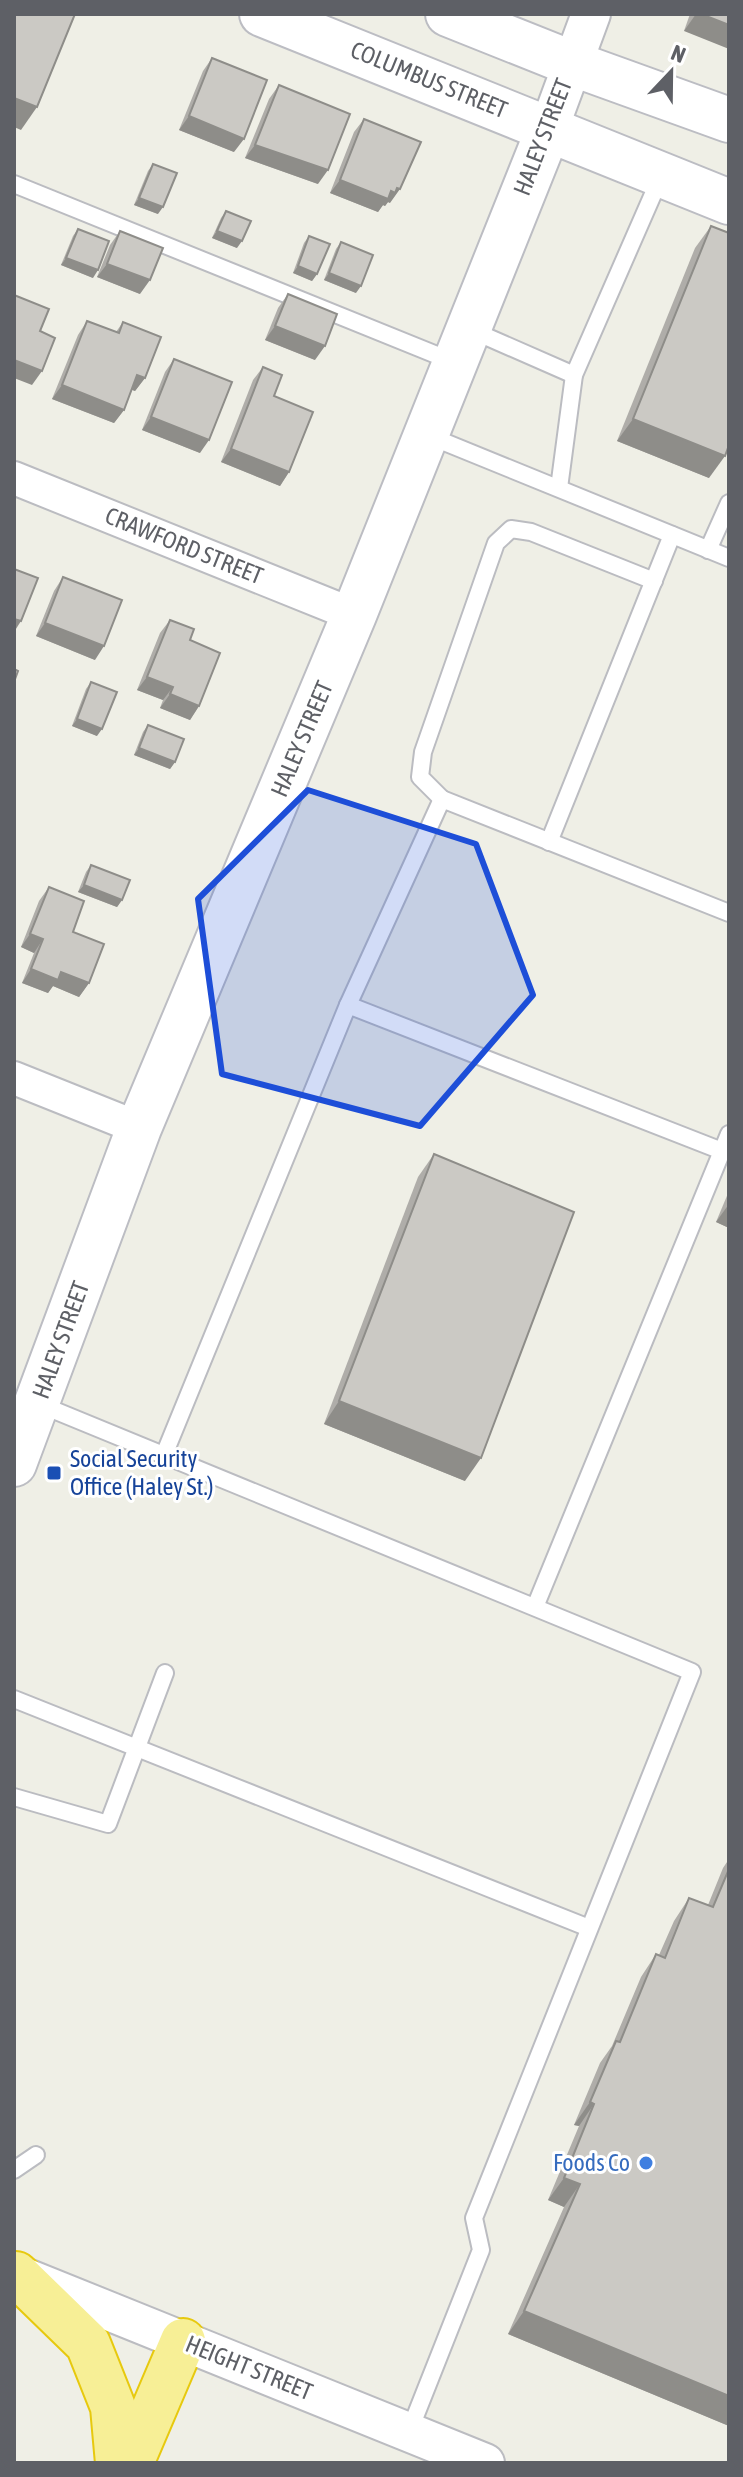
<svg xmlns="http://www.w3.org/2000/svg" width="743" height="2477" viewBox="0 0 743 2477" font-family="'Asap Condensed',sans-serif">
<rect width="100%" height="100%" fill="#efefe6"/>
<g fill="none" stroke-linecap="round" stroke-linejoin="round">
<defs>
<g id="service">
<path d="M 14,184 L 454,362"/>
<path d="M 469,329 L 574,375"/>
<path d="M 427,435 L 729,558"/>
<path d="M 559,488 L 574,375 L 661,176"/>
<path d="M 708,550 L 729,503"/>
<path d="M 442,799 L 420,777 L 423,752 L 496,543 L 511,529 L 531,532 L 654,581"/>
<path d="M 549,842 L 672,535"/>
<path d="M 348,1005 L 442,799 L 729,913"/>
<path d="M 39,1404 L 692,1672 L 474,2218 L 481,2250 L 409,2432"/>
<path d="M 164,1455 L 348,1005 L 722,1151"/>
<path d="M 535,1607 L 729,1134"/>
<path d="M 14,1699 L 589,1928"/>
<path d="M 14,1797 L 108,1824 L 165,1673"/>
<path d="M 14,2170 L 36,2155"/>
</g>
<g id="minor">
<path d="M 14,478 L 354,615"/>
<path d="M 14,1078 L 139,1128"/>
</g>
<g id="tertiary">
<path d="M 549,128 L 591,14"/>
<path d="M 24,2277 L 485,2463"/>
</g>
<g id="secondary">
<path d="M 262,14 L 729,202"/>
<path d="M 448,14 L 571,63 L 729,120"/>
<path d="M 14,1464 L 139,1128 L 354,615 L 549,128"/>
</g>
<g id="motorway">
<path d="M 16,2274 L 88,2344 L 113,2407 L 118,2463"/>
<path d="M 131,2463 L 183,2341"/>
</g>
</defs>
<use href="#service" stroke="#bbbcc1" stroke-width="20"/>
<use href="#minor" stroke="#bbbcc1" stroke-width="36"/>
<use href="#tertiary" stroke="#bbbcc1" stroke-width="42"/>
<use href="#secondary" stroke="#bcbdc3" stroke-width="48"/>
<use href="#motorway" stroke="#e7c90e" stroke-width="48"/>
<use href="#service" stroke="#fff" stroke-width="16"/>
<use href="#minor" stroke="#fff" stroke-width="32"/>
<use href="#tertiary" stroke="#fff" stroke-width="38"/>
<use href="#secondary" stroke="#fff" stroke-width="44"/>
<use href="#motorway" stroke="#f7ef96" stroke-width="44"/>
</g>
<g fill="#afada9">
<path d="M 690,14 L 729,14 L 684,31 Z"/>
<path d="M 212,58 L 234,152 L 179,130 L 203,71 Z"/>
<path d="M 279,85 L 318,184 L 245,158 L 269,99 Z"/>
<path d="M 364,119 L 390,203 L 388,202 L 385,206 L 383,205 L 378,212 L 330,193 L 354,132 Z"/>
<path d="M 153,164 L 158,214 L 134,205 L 148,171 Z"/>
<path d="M 226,211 L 237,248 L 212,238 L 221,218 Z"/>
<path d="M 711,226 L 709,478 L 617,441 L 695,248 Z"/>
<path d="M 78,229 L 93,278 L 61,265 L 73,236 Z"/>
<path d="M 120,231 L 140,294 L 97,277 L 110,245 Z"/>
<path d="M 309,236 L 317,274 L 312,281 L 293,273 L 304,243 Z"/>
<path d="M 341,242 L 356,293 L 324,280 L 336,249 Z"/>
<path d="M 288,294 L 315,360 L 265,340 L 278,308 Z"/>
<path d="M 87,321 L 116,332 L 123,322 L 145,378 L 135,391 L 132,390 L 124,410 L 114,423 L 52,399 L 78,335 Z"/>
<path d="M 174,359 L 200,453 L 142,430 L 165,372 Z"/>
<path d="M 263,367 L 274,396 L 289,472 L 280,486 L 221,462 L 253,380 Z"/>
<path d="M 63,577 L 95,660 L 36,636 L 54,591 Z"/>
<path d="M 170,620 L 190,640 L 199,706 L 190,720 L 160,708 L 163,700 L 137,690 L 160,633 Z"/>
<path d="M 91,682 L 97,736 L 72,726 L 86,689 Z"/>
<path d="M 148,725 L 175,762 L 170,769 L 134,755 L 143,732 Z"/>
<path d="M 91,865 L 122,900 L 117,907 L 78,892 L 86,872 Z"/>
<path d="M 49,887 L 73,932 L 89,983 L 79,997 L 53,986 L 48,993 L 22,983 L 34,953 L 21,947 L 39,901 Z"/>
<path d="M 434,1154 L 465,1481 L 324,1424 L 418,1177 Z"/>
<path d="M 729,1191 L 729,1228 L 716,1222 Z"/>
<path d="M 729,1859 L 729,2426 L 508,2334 L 564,2207 L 548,2200 L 579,2126 L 574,2125 L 600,2063 L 612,2046 L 641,1977 L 656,1954 L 659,1955 L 674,1921 L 689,1898 L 708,1905 L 723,1868 Z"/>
</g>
<g fill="#8e8d89">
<path d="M 696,14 L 701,14 L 729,25 L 729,49 L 684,31 Z"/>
<path d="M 14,98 L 37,107 L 21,130 L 14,127 Z"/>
<path d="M 189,116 L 244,139 L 234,152 L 179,130 Z"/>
<path d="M 255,145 L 328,170 L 318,184 L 245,158 Z"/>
<path d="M 340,180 L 397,188 L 400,189 L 390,203 L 388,202 L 385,206 L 383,205 L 378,212 L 330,193 Z"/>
<path d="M 139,198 L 163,207 L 158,214 L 134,205 Z"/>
<path d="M 217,231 L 242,241 L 237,248 L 212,238 Z"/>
<path d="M 66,258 L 98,270 L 93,278 L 61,265 Z"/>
<path d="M 107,264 L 150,280 L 140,294 L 97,277 Z"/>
<path d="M 298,266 L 317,274 L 312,281 L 293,273 Z"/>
<path d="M 329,273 L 361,286 L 356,293 L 324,280 Z"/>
<path d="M 275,326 L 325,346 L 315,360 L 265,340 Z"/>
<path d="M 14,360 L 42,371 L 32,385 L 14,378 Z"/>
<path d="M 137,375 L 145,378 L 135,391 L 128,388 Z"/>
<path d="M 62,385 L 124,410 L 114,423 L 52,399 Z"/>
<path d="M 151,417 L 209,440 L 200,453 L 142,430 Z"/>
<path d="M 633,419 L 725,456 L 709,478 L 617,441 Z"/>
<path d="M 231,449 L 289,472 L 280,486 L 221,462 Z"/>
<path d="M 14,619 L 21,621 L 14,632 Z"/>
<path d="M 45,623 L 104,646 L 95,660 L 36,636 Z"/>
<path d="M 147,677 L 173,687 L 163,700 L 137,690 Z"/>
<path d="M 170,694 L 199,706 L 190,720 L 160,708 Z"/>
<path d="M 77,719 L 102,729 L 97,736 L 72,726 Z"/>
<path d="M 139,748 L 175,762 L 170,769 L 134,755 Z"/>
<path d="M 84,885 L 122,900 L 117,907 L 78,892 Z"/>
<path d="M 30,934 L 43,939 L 34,953 L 21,947 Z"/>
<path d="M 31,969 L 61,972 L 89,983 L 79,997 L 53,986 L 48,993 L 22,983 Z"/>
<path d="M 729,1204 L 729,1228 L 716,1222 Z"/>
<path d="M 339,1401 L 481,1458 L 465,1481 L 324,1424 Z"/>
<path d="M 590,2102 L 594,2104 L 579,2126 L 574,2125 Z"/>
<path d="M 564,2178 L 580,2184 L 564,2207 L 548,2200 Z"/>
<path d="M 524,2311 L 729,2396 L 729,2426 L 508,2334 Z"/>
</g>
<g fill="#cbc9c4" stroke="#8e8d89" stroke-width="2">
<path d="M 14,14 L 75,14 L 37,107 L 14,98 Z"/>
<path d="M 701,14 L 729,14 L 729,25 Z"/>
<path d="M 212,58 L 267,80 L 244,139 L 189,116 Z"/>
<path d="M 279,85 L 350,114 L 328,170 L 255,145 Z"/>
<path d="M 364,119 L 421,142 L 400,189 L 397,188 L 395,193 L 391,191 L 388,199 L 340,180 Z"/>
<path d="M 153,164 L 177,173 L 163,207 L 139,198 Z"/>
<path d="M 226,211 L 251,221 L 242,241 L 217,231 Z"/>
<path d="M 711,226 L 729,233 L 729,445 L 725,456 L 633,419 Z"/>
<path d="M 78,229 L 109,241 L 98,270 L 66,258 Z"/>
<path d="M 120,231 L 163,248 L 150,280 L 107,264 Z"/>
<path d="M 309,236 L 330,244 L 317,274 L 298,266 Z"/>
<path d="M 341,242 L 373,255 L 361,286 L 329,273 Z"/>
<path d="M 288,294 L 337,314 L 325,346 L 275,326 Z"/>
<path d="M 14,295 L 49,309 L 40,331 L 55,338 L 42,371 L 14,360 Z"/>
<path d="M 87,321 L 119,333 L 123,322 L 161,337 L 145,378 L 137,375 L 124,410 L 62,385 Z"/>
<path d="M 174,359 L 232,382 L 209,440 L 151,417 Z"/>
<path d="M 263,367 L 282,375 L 274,396 L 313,412 L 289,472 L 231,449 Z"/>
<path d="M 14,569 L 38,578 L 21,621 L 14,619 Z"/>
<path d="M 63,577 L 122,600 L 104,646 L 45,623 Z"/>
<path d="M 170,620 L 194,629 L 190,640 L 220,653 L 199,706 L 170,694 L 173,687 L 147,677 Z"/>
<path d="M 14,669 L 18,671 L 14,682 Z"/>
<path d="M 91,682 L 117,692 L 102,729 L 77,719 Z"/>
<path d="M 148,725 L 184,739 L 175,762 L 139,748 Z"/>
<path d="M 91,865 L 130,880 L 122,900 L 84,885 Z"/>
<path d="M 49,887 L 84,901 L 73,932 L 104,944 L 89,983 L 61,972 L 58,980 L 31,969 L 43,939 L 30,934 Z"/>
<path d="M 434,1154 L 574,1212 L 481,1458 L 339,1401 Z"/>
<path d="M 729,1869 L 729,2396 L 524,2311 L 580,2184 L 564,2178 L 594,2104 L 590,2102 L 616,2041 L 620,2042 L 656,1954 L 665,1958 L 689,1898 L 713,1907 Z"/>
</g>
<path fill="#1d4ed8" fill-opacity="0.2" stroke="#1d4ed8" stroke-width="6" stroke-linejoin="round" d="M 308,790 L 476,844 L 533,995 L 420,1126 L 222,1074 L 198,899 Z"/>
<rect fill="#1a4fb4" stroke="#fff" stroke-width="3" x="46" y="1465" width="16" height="16" rx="4"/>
<circle fill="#3f7fe0" stroke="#fff" stroke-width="3" cx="646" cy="2163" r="8"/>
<g text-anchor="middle" stroke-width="6" stroke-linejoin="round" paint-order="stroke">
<g font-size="24" fill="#5e6066" stroke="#fff">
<text transform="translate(429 80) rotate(22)" y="8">COLUMBUS STREET</text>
<text transform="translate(543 137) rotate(-69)" y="8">HALEY STREET</text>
<text transform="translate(184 546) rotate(22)" y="8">CRAWFORD STREET</text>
<text transform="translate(302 739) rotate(-67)" y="8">HALEY STREET</text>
<text transform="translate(61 1340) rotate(-70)" y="8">HALEY STREET</text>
<text transform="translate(249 2368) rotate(22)" y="8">HEIGHT STREET</text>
</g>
<g font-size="24" fill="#164399" stroke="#fff" text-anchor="start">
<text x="70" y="1467">Social Security<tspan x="70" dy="28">Office (Haley St.)</tspan></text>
</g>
<g font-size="24" fill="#366cbe" stroke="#fff" text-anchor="end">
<text x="630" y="2171">Foods Co</text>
</g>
</g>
<rect width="743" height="2477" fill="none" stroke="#5e6066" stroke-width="32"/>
<g transform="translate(671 72) rotate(22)" stroke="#ffffff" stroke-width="6" paint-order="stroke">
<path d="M0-6L14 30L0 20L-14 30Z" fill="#5e6066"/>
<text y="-12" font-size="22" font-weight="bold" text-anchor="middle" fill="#5e6066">N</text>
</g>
</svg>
